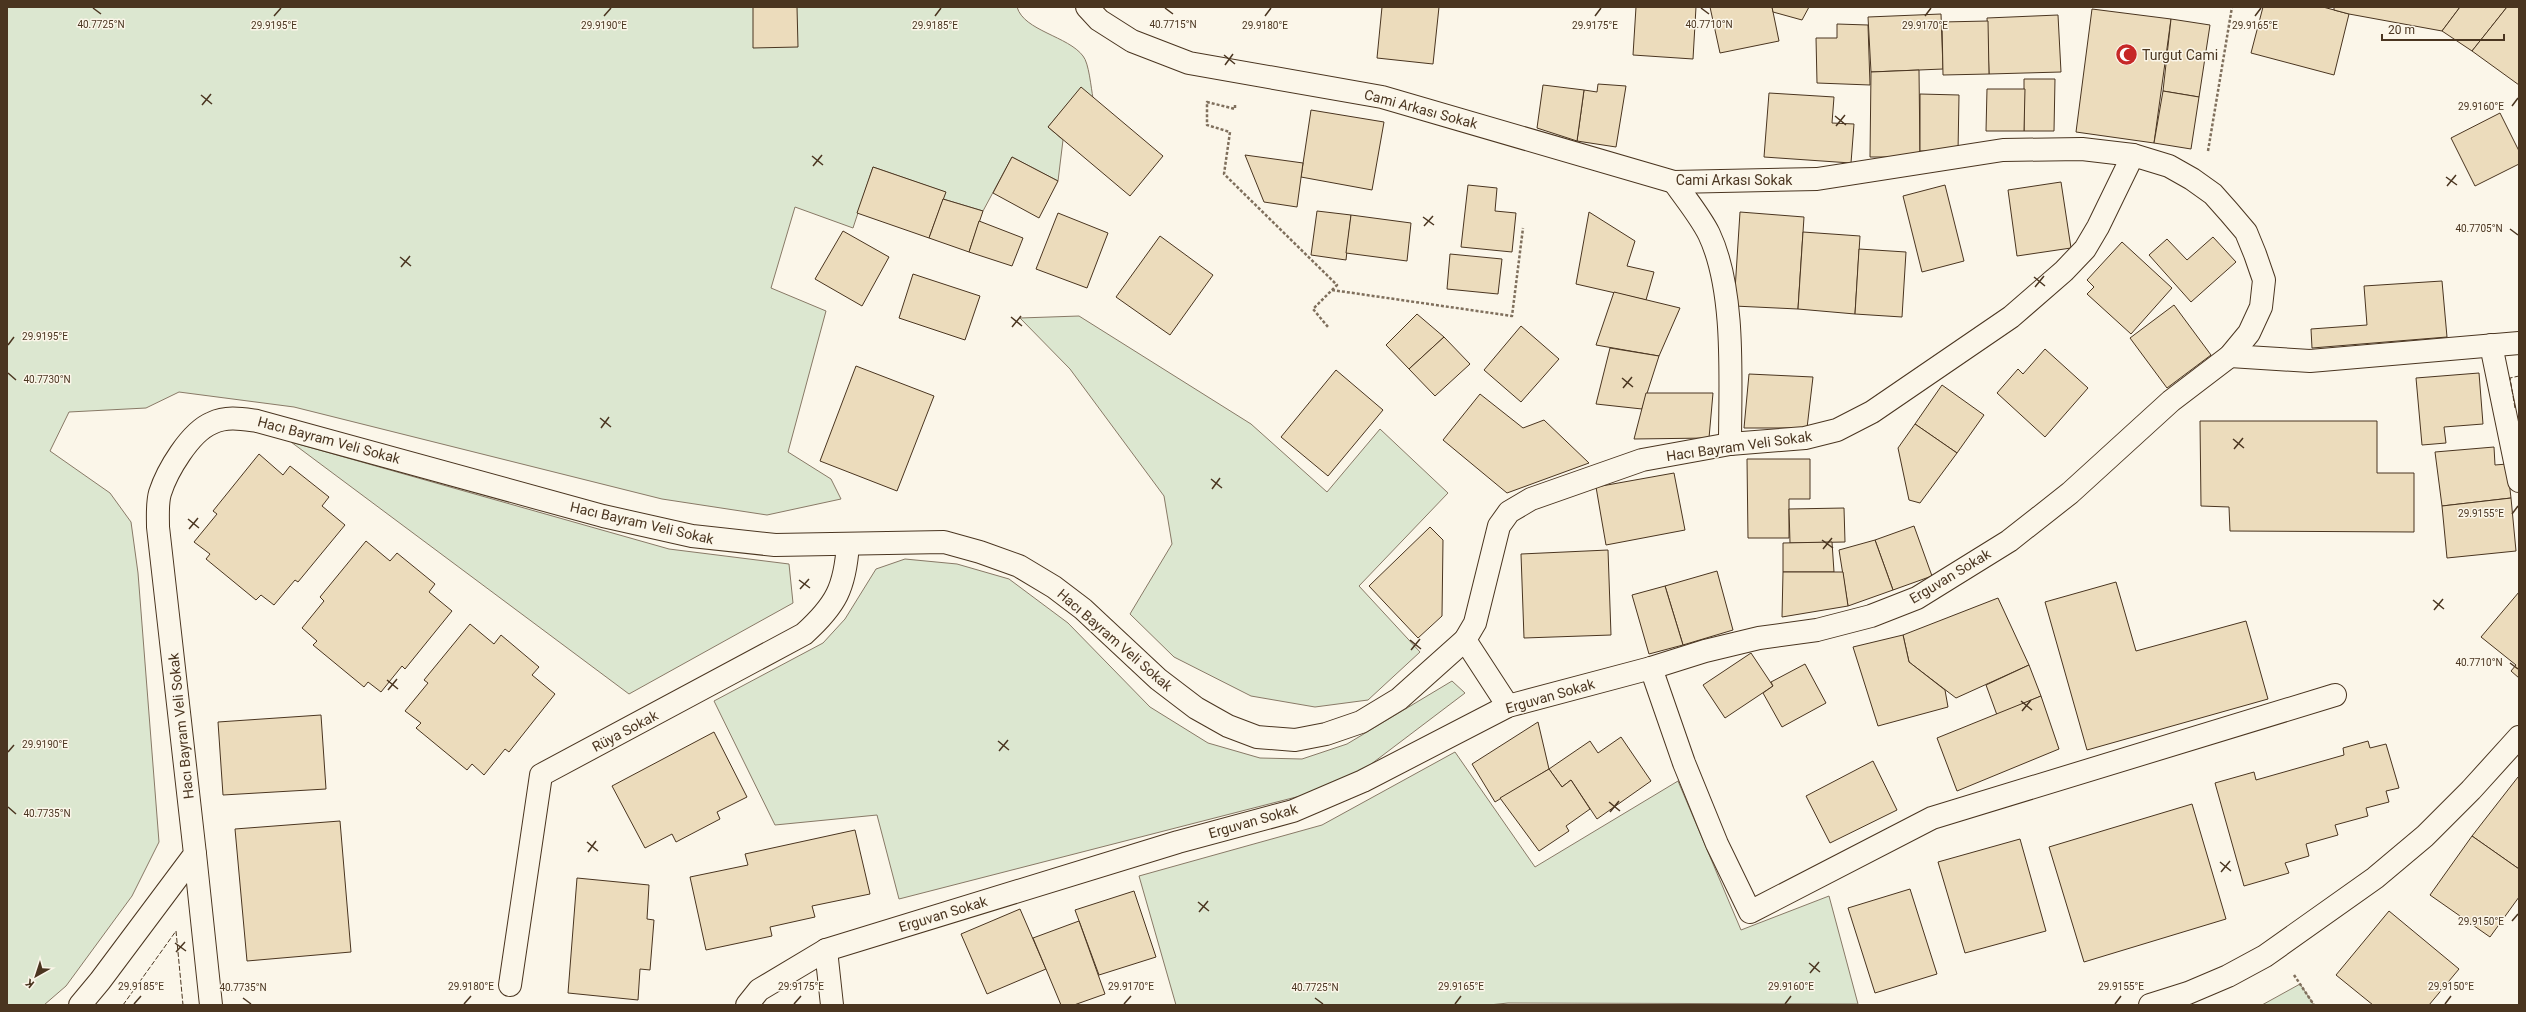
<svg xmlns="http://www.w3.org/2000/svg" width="2526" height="1012" viewBox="0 0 2526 1012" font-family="Roboto,sans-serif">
<rect width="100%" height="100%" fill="#fbf6e9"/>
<g fill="#dce7d0" stroke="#887966">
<path d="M 7,7 L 1017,7 C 1024,31 1068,36 1083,56 C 1089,63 1091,88 1093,98 L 1081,88 L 1048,127 L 1063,140 L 1058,181 L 1012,157 L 983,211 L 943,199 L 945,192 L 873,167 L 853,228 L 795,207 L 771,288 L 826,311 L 788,452 L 831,479 L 841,499 L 767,515 L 662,499 L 294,407 L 179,392 L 146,408 L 69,412 L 50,451 L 110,493 L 131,522 L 138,573 L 159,842 L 132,896 L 66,986 L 44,1005 L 7,1005 Z"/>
<path d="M 1079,316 L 1251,424 L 1327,492 L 1380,429 L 1448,493 L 1359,586 L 1420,652 L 1368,700 L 1315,707 L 1251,696 L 1174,657 L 1130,614 L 1172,544 L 1164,496 L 1070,369 L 1020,318 Z"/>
<path d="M 291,442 L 669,549 L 789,564 L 793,603 L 629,694 Z"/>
<path d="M 905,559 L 957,564 L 1009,579 L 1068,623 L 1150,707 L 1208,743 L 1260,758 L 1302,759 L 1347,744 L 1452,681 L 1465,693 L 1362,771 L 1308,794 L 899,899 L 877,815 L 775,825 L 714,701 L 823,643 L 845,619 L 876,569 Z"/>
<path d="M 1455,752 L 1535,867 L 1678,781 L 1741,930 L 1829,896 L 1858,1004 L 1508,1003 L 1489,1005 L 1176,1005 L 1139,876 L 1322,825 Z"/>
<path d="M 2300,984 L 2314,1005 L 2262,1005 Z"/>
</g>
<g fill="#ecdcbc" stroke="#4a3520">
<path d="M 753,7 L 797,7 L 798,47 L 753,48 Z"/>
<path d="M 1382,7 L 1439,7 L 1433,64 L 1377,58 Z"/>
<path d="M 1636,7 L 1696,7 L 1693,59 L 1633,55 Z"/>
<path d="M 1710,7 L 1772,7 L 1779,41 L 1720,53 Z"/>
<path d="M 1772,7 L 1809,7 L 1802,20 L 1773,12 Z"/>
<path d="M 2263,7 L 2323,7 L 2349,14 L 2334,75 L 2251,53 Z"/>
<path d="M 2334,7 L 2460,7 L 2442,31 L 2349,14 L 2334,10 Z"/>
<path d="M 2460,7 L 2507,7 L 2472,51 L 2442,31 Z"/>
<path d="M 2507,7 L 2519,7 L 2519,85 L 2472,51 Z"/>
<path d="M 2092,9 L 2171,19 L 2154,143 L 2076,132 Z"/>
<path d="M 1941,14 L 1943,69 L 1871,72 L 1868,17 Z"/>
<path d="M 2058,15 L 2061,72 L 1989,74 L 1987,18 Z"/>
<path d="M 2171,19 L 2210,25 L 2199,97 L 2163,91 Z"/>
<path d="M 1988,21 L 1989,74 L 1943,75 L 1942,22 Z"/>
<path d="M 1837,24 L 1868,25 L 1870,85 L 1817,83 L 1816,38 L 1837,38 Z"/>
<path d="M 1919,70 L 1920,157 L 1870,157 L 1871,72 Z"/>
<path d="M 2024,79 L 2055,79 L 2054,131 L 2024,131 Z"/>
<path d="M 1598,84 L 1626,86 L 1616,147 L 1577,141 L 1584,90 L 1597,92 Z"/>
<path d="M 1543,85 L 1584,90 L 1577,141 L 1537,128 Z"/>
<path d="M 1081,87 L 1163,156 L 1130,196 L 1048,127 Z"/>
<path d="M 1987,89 L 2025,89 L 2024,131 L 1986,131 Z"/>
<path d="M 2163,91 L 2199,97 L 2191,149 L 2154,143 Z"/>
<path d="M 1769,93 L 1834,97 L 1832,123 L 1854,124 L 1851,163 L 1764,157 Z"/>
<path d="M 1920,94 L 1959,95 L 1958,152 L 1920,151 Z"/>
<path d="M 1311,110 L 1384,122 L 1372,190 L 1301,177 Z"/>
<path d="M 2500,113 L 2519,151 L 2519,164 L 2475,186 L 2451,138 Z"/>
<path d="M 1245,155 L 1303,163 L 1297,207 L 1264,202 Z"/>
<path d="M 1012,157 L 1058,181 L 1039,218 L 993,193 Z"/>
<path d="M 873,167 L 946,192 L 929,238 L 857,213 Z"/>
<path d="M 2061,182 L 2071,248 L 2017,256 L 2008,190 Z"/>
<path d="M 1468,185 L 1497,188 L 1495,211 L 1516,213 L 1512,252 L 1461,247 Z"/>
<path d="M 1945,185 L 1964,261 L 1922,272 L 1903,196 Z"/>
<path d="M 943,199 L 983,211 L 969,252 L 929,238 Z"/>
<path d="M 1317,211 L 1351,215 L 1346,260 L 1311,255 Z"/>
<path d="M 1589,212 L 1635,241 L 1627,266 L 1654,272 L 1646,300 L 1576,284 Z"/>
<path d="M 1740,212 L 1804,217 L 1798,309 L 1734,306 Z"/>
<path d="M 1058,213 L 1108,233 L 1087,288 L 1036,269 Z"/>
<path d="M 1351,215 L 1411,223 L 1407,261 L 1346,253 Z"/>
<path d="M 979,221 L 1023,238 L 1012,266 L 969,252 Z"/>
<path d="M 843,231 L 889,257 L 862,306 L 815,279 Z"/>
<path d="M 1803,232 L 1860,236 L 1855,314 L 1798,309 Z"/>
<path d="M 1160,236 L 1213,275 L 1170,335 L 1116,297 Z"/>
<path d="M 2213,237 L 2236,262 L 2191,302 L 2149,255 L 2167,239 L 2187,260 Z"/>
<path d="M 2122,242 L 2172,288 L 2131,334 L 2087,294 L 2094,287 L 2087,280 Z"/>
<path d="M 1859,249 L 1906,252 L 1902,317 L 1855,314 Z"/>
<path d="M 1450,254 L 1502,259 L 1498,294 L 1447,289 Z"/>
<path d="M 913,274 L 980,296 L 965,340 L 899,318 Z"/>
<path d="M 2442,281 L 2447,337 L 2312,348 L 2311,329 L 2367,325 L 2364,286 Z"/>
<path d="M 1614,292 L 1680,308 L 1659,356 L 1596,345 Z"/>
<path d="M 2174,305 L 2211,355 L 2167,388 L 2130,338 Z"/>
<path d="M 1417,314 L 1444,337 L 1409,369 L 1386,345 Z"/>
<path d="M 1521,326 L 1559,359 L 1521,402 L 1484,370 Z"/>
<path d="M 1444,337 L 1470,364 L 1435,396 L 1409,369 Z"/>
<path d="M 1610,348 L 1659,356 L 1642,409 L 1596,404 Z"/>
<path d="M 2045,349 L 2088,388 L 2045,437 L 1997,393 L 2018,369 L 2023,374 Z"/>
<path d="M 856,366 L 934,396 L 897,491 L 820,461 Z"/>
<path d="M 1336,370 L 1383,410 L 1328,476 L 1281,437 Z"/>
<path d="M 2479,373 L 2483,424 L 2444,427 L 2446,443 L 2422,445 L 2416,378 Z"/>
<path d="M 1749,374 L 1813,377 L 1807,428 L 1744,428 Z"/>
<path d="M 1942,385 L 1984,415 L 1957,453 L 1915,424 Z"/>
<path d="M 1646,393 L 1713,393 L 1709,438 L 1634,439 Z"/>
<path d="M 1480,394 L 1523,428 L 1544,420 L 1589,463 L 1507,493 L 1443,440 Z"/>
<path d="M 2200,421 L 2377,421 L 2377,473 L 2414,473 L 2414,532 L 2230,531 L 2229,507 L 2201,506 Z"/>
<path d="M 1915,424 L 1957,453 L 1920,503 L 1909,500 L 1898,448 Z"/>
<path d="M 2494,447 L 2495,465 L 2507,464 L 2511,498 L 2442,506 L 2435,452 Z"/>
<path d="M 259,454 L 283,475 L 290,466 L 329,497 L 322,506 L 345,525 L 298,582 L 295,580 L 274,605 L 261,595 L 256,600 L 206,559 L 210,554 L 194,542 L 217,514 L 213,511 Z"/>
<path d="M 1747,459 L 1810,459 L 1810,499 L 1789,499 L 1789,538 L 1748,538 Z"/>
<path d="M 1674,473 L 1685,530 L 1606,545 L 1596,487 Z"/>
<path d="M 2511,498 L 2516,551 L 2447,558 L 2442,506 Z"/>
<path d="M 1844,508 L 1845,542 L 1790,543 L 1789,509 Z"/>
<path d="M 1914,526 L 1932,576 L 1893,590 L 1875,540 Z"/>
<path d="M 1430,527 L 1443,540 L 1442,616 L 1418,638 L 1369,586 Z"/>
<path d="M 1875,540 L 1893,590 L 1848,606 L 1839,550 Z"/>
<path d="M 366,541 L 390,561 L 397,553 L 435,584 L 429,592 L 452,611 L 405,669 L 402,666 L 381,692 L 368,682 L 364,687 L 313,645 L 317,641 L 302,628 L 324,601 L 320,597 Z"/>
<path d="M 1832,542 L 1834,572 L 1783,572 L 1783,543 Z"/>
<path d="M 1608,550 L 1611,635 L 1524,638 L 1521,554 Z"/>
<path d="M 1717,571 L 1733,630 L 1683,645 L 1665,586 Z"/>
<path d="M 1783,572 L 1843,572 L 1848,606 L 1782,617 Z"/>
<path d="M 2116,582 L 2136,651 L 2246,621 L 2268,699 L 2087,750 L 2045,602 Z"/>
<path d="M 1665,586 L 1683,645 L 1649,654 L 1632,595 Z"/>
<path d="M 2519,592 L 2519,678 L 2511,671 L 2516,665 L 2481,637 Z"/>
<path d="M 1998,598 L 2029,665 L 1956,698 L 1909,662 L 1903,635 Z"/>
<path d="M 470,624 L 494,644 L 501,635 L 539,667 L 532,675 L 555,694 L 509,752 L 505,749 L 484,775 L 472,764 L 467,770 L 416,728 L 421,723 L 405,711 L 428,683 L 424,680 Z"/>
<path d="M 1903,635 L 1909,662 L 1945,690 L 1948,707 L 1878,726 L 1853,647 Z"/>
<path d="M 1751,653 L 1773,686 L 1725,718 L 1703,685 Z"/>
<path d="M 1805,664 L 1826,703 L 1782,727 L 1763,693 L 1773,686 L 1771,682 Z"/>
<path d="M 2029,665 L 2041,696 L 1997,715 L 1986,685 Z"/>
<path d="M 2041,696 L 2059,749 L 1957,791 L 1937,738 Z"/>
<path d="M 321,715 L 326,789 L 223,795 L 218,722 Z"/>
<path d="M 1538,722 L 1549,769 L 1495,802 L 1472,764 Z"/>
<path d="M 714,732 L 747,797 L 717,812 L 720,819 L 676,842 L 672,834 L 645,848 L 612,786 Z"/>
<path d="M 1621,737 L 1651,781 L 1597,819 L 1571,780 L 1562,787 L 1549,769 L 1590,741 L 1598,753 Z"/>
<path d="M 2368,741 L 2370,748 L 2386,744 L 2399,788 L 2386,791 L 2389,802 L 2366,808 L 2368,816 L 2335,825 L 2338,835 L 2306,844 L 2309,856 L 2285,863 L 2289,873 L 2244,886 L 2215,783 L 2254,772 L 2256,780 L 2344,755 L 2343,748 Z"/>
<path d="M 1873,761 L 1897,810 L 1830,843 L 1806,796 Z"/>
<path d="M 1549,769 L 1562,787 L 1571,780 L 1590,809 L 1566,826 L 1569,831 L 1539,851 L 1500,798 Z"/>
<path d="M 2518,777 L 2519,778 L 2519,869 L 2472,836 Z"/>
<path d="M 2192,804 L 2226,919 L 2084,962 L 2049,847 Z"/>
<path d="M 340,821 L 351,952 L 247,961 L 235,829 Z"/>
<path d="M 855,830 L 870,894 L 812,906 L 815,917 L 770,927 L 772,936 L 706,950 L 690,877 L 748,865 L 745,854 Z"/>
<path d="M 2472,836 L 2519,869 L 2519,897 L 2490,937 L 2430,895 Z"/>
<path d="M 2020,839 L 2046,931 L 1965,953 L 1938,862 Z"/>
<path d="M 577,878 L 649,885 L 647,919 L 654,920 L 650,970 L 640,969 L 638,1000 L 568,993 Z"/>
<path d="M 1910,889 L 1937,974 L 1875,993 L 1848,908 Z"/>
<path d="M 1134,891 L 1156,957 L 1099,975 L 1075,910 Z"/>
<path d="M 1020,909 L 1046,969 L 987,994 L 961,934 Z"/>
<path d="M 2389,911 L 2459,969 L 2429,1005 L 2373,1005 L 2336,975 Z"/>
<path d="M 1079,921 L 1105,994 L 1074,1005 L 1061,1005 L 1033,938 Z"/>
</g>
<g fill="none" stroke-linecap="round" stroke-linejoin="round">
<defs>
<g id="minor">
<path d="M 1674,182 C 1685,198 1700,216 1709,234 C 1736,291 1730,382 1730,444"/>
<path d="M 2491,345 L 2519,481"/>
<path d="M 2230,356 L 2310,361 L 2519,343"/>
<path d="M 1465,640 L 1508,706"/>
<path d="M 1651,668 L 1684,763 L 1717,844 L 1750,912 L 1932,818 L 2335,695"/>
<path d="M 195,854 L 211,1005"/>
<path d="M 826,950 L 832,1005"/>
<path d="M 510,985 L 541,775 L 804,634 C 836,605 845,588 848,544"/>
<path d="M 80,1005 L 100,981 L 195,854 L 158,527 C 158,516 157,503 160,493 C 167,471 190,432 212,423 C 227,416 242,419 257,421 L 603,516 L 692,536 L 775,545 L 944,542 L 980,552 L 1019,566 L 1054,587 L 1083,609 L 1158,679 L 1196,708 L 1228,726 L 1257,737 L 1295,740 L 1326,734 L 1361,722 L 1399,699 L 1465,640 L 1475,623 L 1499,526 L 1509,512 L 1531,499 L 1642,460 L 1730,444 L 1805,438 L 1837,430 L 1872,412 L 2011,317 L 2064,271 L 2085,249 L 2098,227 L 2133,155"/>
<path d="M 747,1005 L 759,990 L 826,950 L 1178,842 L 1293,811 L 1363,781 L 1508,706 L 1651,668 L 1705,651 L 1759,638 L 1817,630 L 1871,616 L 1917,598 L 2009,541 L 2070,493 L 2171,401 L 2230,356 L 2249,333 L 2261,307 L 2264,280 L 2255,254 L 2246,232 L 2229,212 L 2213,194 L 2192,179 L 2169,166 L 2133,155 L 2082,149 L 2003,150 L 1817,179 L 1674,182 L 1382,97 L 1189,63 L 1132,41 L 1099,20 L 1087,7"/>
</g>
<path id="major" d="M 2150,1005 L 2188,993 L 2228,976 L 2265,956 L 2375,878 L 2425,836 L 2471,790 L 2519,737"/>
</defs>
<use href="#minor" stroke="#4a3520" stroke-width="24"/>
<use href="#major" stroke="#4a3520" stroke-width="24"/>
<g stroke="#7f6f5c" stroke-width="2.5" stroke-dasharray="3 2" stroke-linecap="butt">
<path d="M 1235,105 L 1235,109 L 1207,102 L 1207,125 L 1230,132 L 1224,174 L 1337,285 L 1313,309 L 1328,327"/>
<path d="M 2208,151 L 2232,7"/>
<path d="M 1332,290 L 1512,316 L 1523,228"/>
<path d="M 2294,975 L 2314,1005"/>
</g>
<use href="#minor" stroke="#fbf6e9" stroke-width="22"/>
<use href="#major" stroke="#fbf6e9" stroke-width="22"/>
<g stroke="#4a3520" stroke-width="1" stroke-dasharray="5 2" stroke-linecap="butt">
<path d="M 2515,408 L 2510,378 L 2519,376"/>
<path d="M 123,1005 L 176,931 L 183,1005"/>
</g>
</g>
<path fill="none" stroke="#4a3520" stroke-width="1.5" d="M 93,8 L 101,14M 1165,8 L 1173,14M 1701,8 L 1709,14M 274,16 L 281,8M 604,16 L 611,8M 935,16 L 941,8M 1265,16 L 1271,8M 1595,16 L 1601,8M 1925,16 L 1931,8M 2255,16 L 2261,8M 1224,55 L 1235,64M 1225,65 L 1233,54M 201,95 L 212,104M 202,105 L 211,94M 2512,106 L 2518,98M 1835,116 L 1846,125M 1836,126 L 1845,115M 812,156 L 823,165M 813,166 L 822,155M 2446,177 L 2457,185M 2447,186 L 2456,175M 1423,217 L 1434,225M 1424,226 L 1433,216M 2510,229 L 2518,235M 400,257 L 411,266M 401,267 L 410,256M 2034,277 L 2045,286M 2035,287 L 2044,276M 1011,317 L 1022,326M 1012,327 L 1021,316M 8,345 L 14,337M 8,373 L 16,380M 1622,378 L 1633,387M 1623,388 L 1632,377M 600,418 L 611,427M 601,428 L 609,417M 2233,439 L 2244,448M 2234,449 L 2243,438M 1211,479 L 1222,488M 1212,489 L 1220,478M 2512,514 L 2518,506M 188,519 L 199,528M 189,529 L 198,518M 1822,540 L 1833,548M 1823,549 L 1832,538M 799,580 L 810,588M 800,589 L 809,579M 2433,600 L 2444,609M 2434,610 L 2443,599M 1410,640 L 1421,649M 1411,650 L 1420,639M 2510,663 L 2518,669M 387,680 L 398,689M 388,690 L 397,679M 2021,701 L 2032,710M 2022,711 L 2031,700M 998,741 L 1009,750M 999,751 L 1008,740M 8,752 L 14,745M 1609,802 L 1620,811M 8,807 L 16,814M 1610,812 L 1619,801M 587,842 L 598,851M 588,852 L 596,841M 2220,862 L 2231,871M 2221,872 L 2230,861M 1198,902 L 1209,911M 1199,912 L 1208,901M 2512,921 L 2518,914M 175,943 L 186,951M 176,952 L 185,942M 1809,963 L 1820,972M 1810,973 L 1819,962M 243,998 L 251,1004M 1315,998 L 1323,1004M 134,1004 L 141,996M 464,1004 L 471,996M 794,1004 L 801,996M 1124,1004 L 1131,996M 1455,1004 L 1461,996M 1785,1004 L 1791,996M 2115,1004 L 2121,996M 2445,1004 L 2451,996"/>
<defs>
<symbol id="mosque-disc" viewBox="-11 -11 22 22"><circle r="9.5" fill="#c62828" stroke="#fbf6e9"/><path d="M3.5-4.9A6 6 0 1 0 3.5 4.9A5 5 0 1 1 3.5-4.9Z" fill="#fff"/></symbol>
</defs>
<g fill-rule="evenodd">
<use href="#mosque-disc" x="2114" y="42" width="25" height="25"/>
</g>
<g text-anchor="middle" stroke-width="3" stroke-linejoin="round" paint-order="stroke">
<g font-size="14" fill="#4a3520" stroke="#fbf6e9" text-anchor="start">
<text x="2142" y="60">Turgut Cami</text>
</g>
<g font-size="14" fill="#4a3520" stroke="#fbf6e9">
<text transform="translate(1421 109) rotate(15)" y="5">Cami Arkası Sokak</text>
<text x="1734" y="185">Cami Arkası Sokak</text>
<text transform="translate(329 440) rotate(15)" y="5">Hacı Bayram Veli Sokak</text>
<text transform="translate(1739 446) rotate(-8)" y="5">Hacı Bayram Veli Sokak</text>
<text transform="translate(642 523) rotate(13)" y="5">Hacı Bayram Veli Sokak</text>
<text transform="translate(1950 576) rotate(-31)" y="5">Erguvan Sokak</text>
<text transform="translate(1115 640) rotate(41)" y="5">Hacı Bayram Veli Sokak</text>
<text transform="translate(1550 696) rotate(-16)" y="5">Erguvan Sokak</text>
<text transform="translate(181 726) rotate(-96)" y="5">Hacı Bayram Veli Sokak</text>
<text transform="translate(625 731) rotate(-28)" y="5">Rüya Sokak</text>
<text transform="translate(1253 821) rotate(-16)" y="5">Erguvan Sokak</text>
<text transform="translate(943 914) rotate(-17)" y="5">Erguvan Sokak</text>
</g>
</g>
<g font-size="10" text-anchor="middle" fill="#4a3520" stroke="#fbf6e9" stroke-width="3" stroke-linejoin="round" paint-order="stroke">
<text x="101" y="28">40.7725°N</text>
<text x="1173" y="28">40.7715°N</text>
<text x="1709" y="28">40.7710°N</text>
<text x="274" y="29">29.9195°E</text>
<text x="604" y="29">29.9190°E</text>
<text x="935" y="29">29.9185°E</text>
<text x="1265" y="29">29.9180°E</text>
<text x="1595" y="29">29.9175°E</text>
<text x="1925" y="29">29.9170°E</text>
<text x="2255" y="29">29.9165°E</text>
<text x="2481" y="110">29.9160°E</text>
<text x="2479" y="232">40.7705°N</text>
<text x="45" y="340">29.9195°E</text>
<text x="47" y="383">40.7730°N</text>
<text x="2481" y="517">29.9155°E</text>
<text x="2479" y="666">40.7710°N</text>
<text x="45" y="748">29.9190°E</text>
<text x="47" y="817">40.7735°N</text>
<text x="2481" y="925">29.9150°E</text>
<text x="141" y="990">29.9185°E</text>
<text x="471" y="990">29.9180°E</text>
<text x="801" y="990">29.9175°E</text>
<text x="1131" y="990">29.9170°E</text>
<text x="1461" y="990">29.9165°E</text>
<text x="1791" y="990">29.9160°E</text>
<text x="2121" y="990">29.9155°E</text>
<text x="2451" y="990">29.9150°E</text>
<text x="243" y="991">40.7735°N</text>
<text x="1315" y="991">40.7725°N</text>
</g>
<rect width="2526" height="1012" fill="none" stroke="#4a3520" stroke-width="16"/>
<g transform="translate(36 976) rotate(219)" stroke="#fbf6e9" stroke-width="3" paint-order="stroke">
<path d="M0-3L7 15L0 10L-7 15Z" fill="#4a3520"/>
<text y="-6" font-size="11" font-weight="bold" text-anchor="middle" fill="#4a3520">K</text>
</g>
<path d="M2382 34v6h122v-6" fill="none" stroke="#4a3520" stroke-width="2"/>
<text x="2388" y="34" font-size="12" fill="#4a3520" stroke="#fbf6e9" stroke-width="3" paint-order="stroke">20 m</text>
</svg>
